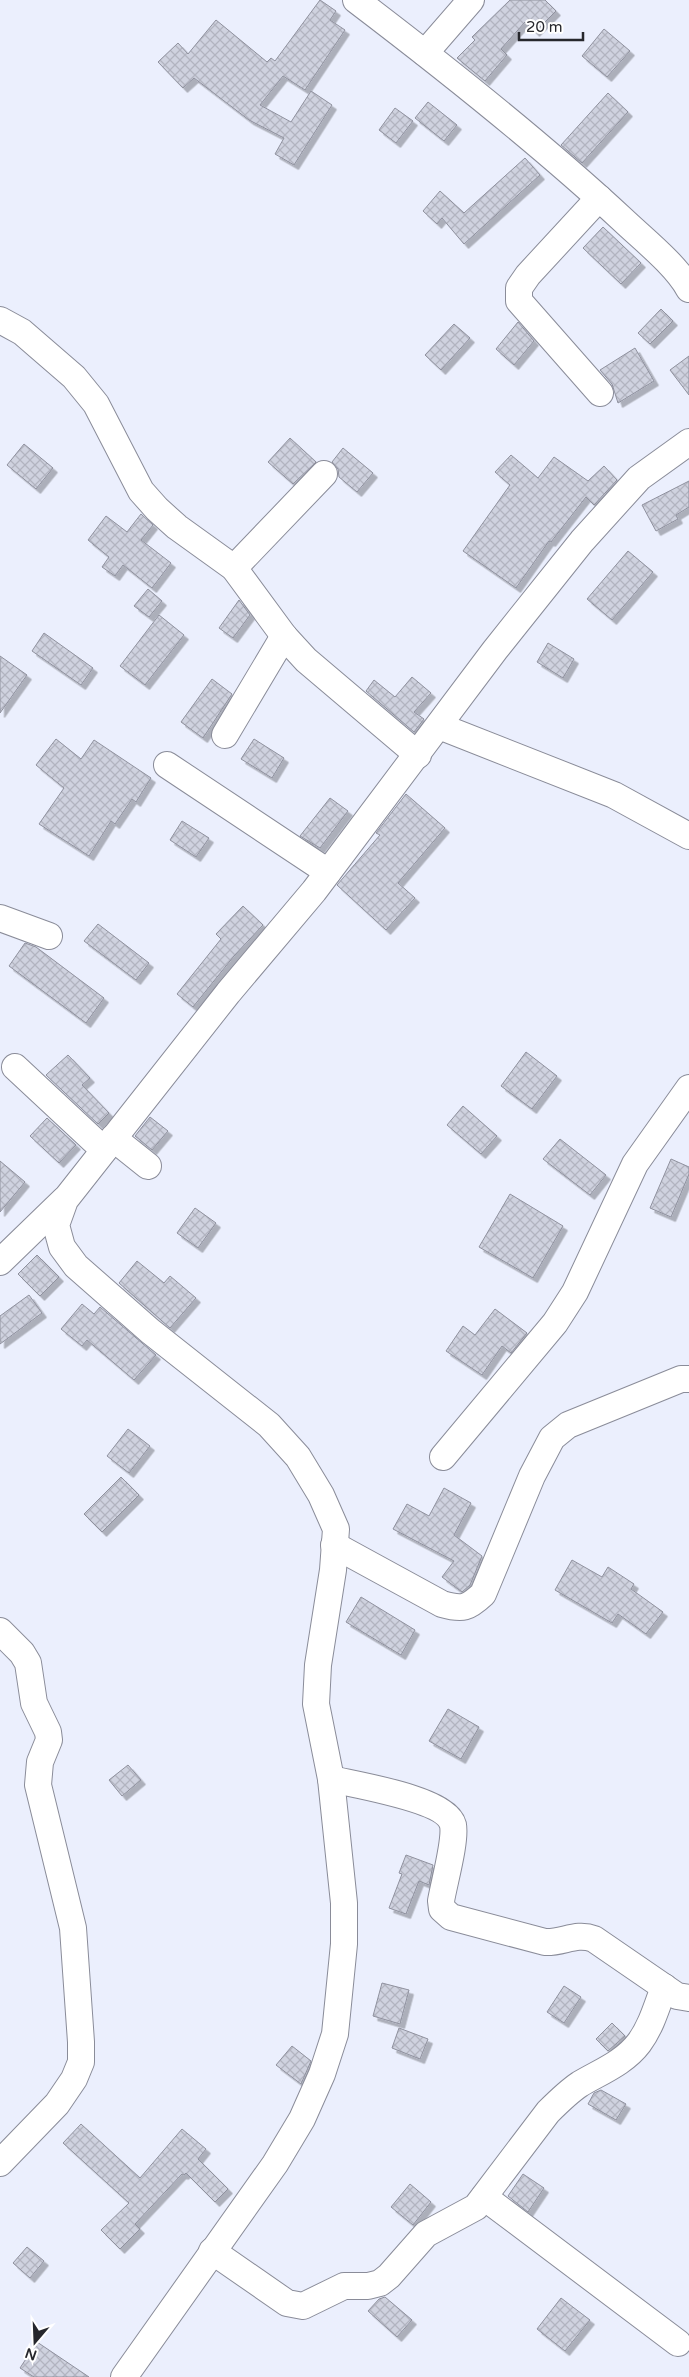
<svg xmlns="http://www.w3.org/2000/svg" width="689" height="2377" viewBox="0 0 689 2377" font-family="'Varela Round',sans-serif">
<defs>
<pattern id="building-cross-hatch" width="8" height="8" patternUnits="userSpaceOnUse" patternTransform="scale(1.25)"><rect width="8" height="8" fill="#cfd2df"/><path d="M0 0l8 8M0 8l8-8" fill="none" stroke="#b2b4c0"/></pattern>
<filter id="shadow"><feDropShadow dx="4.5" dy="4.5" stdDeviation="0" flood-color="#0004"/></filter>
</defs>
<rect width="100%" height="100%" fill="#ebeffd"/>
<g fill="url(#building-cross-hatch)" stroke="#8f919e" filter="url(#shadow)">
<path d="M 320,0 L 336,11 L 330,20 L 345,30 L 305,90 L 283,76 L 260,105 L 291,122 L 311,91 L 332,105 L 294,165 L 275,154 L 284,138 L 249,120 L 194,78 L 183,88 L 158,62 L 178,43 L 188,54 L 216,20 L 267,62 L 271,58 L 275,61 Z"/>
<path d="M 510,0 L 545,0 L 556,11 L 535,32 L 525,22 L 501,49 L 507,55 L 485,81 L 457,58 L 475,40 L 472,37 Z"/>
<path d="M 604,29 L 630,51 L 607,77 L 582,56 Z"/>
<path d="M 608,93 L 628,112 L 582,163 L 561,145 Z"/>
<path d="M 428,102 L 457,125 L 444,141 L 415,118 Z"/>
<path d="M 395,108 L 413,121 L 396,143 L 379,130 Z"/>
<path d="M 525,158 L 540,175 L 464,244 L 442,218 L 437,224 L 423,211 L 440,191 L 464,213 Z"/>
<path d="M 603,227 L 641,263 L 621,284 L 583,248 Z"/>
<path d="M 661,309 L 673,321 L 650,344 L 638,333 Z"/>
<path d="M 518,322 L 534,341 L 514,365 L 496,349 Z"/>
<path d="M 454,324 L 470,338 L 441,370 L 425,355 Z"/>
<path d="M 635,348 L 654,381 L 618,403 L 612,384 L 600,370 Z"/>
<path d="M 689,356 L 689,395 L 670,370 Z"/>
<path d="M 290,438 L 316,462 L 293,484 L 268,462 Z"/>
<path d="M 24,444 L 53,468 L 36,489 L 7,465 Z"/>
<path d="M 343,448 L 373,473 L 357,492 L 339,477 L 338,469 L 332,462 Z"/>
<path d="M 511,455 L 538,478 L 554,457 L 588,481 L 604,466 L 617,480 L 594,505 L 586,497 L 551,542 L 549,541 L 516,588 L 463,551 L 510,485 L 495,472 Z"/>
<path d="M 689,481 L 689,507 L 676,515 L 678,519 L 656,531 L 642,505 Z"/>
<path d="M 141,514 L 153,525 L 141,540 L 171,563 L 152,588 L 123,565 L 115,576 L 102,567 L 109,557 L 88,540 L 106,516 L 127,532 Z"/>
<path d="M 628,551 L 653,572 L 612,620 L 587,599 Z"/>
<path d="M 148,589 L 162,601 L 149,617 L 134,606 Z"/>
<path d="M 239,600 L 250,615 L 233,638 L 219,628 Z"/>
<path d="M 159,615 L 184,635 L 145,685 L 120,666 Z"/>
<path d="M 44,633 L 93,668 L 81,685 L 32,651 Z"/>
<path d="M 548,643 L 574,659 L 563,678 L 537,662 Z"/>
<path d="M 0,656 L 27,675 L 0,713 Z"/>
<path d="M 412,677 L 431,693 L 414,712 L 424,719 L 414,732 L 366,691 L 374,680 L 395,697 Z"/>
<path d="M 212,679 L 232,694 L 203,738 L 181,722 Z"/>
<path d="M 56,739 L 81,759 L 94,740 L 151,778 L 136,802 L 132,799 L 115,824 L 111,821 L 89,856 L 39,824 L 64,788 L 36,765 Z"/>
<path d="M 254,739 L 284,758 L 272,778 L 241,759 Z"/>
<path d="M 406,794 L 445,828 L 398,883 L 415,898 L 386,930 L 337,885 L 380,835 L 376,833 Z"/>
<path d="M 330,798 L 348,811 L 320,848 L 300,836 Z"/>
<path d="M 182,821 L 209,838 L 196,857 L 170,840 Z"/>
<path d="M 243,906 L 263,925 L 234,956 L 193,1007 L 177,994 L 221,939 L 216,934 Z"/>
<path d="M 98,924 L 149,963 L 136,980 L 84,941 Z"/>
<path d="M 25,943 L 36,947 L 104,998 L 86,1023 L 9,966 Z"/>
<path d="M 526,1052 L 557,1076 L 532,1109 L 501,1086 Z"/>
<path d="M 68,1055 L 90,1078 L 82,1085 L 109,1113 L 98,1124 L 46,1075 Z"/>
<path d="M 463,1106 L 497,1136 L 481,1154 L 447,1125 Z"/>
<path d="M 150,1117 L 168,1131 L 152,1150 L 135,1136 Z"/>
<path d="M 47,1118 L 76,1145 L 59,1163 L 30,1136 Z"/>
<path d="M 560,1139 L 606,1175 L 590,1195 L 543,1159 Z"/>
<path d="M 671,1159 L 689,1167 L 689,1174 L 671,1217 L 650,1208 Z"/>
<path d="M 0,1161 L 25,1182 L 0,1212 Z"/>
<path d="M 510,1194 L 563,1226 L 533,1278 L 479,1247 Z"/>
<path d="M 195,1208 L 216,1223 L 198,1248 L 177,1233 Z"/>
<path d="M 37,1255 L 59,1277 L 40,1296 L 18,1274 Z"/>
<path d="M 137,1261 L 164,1283 L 170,1276 L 196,1298 L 170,1328 L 119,1283 Z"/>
<path d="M 29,1295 L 42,1313 L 0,1344 L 0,1316 Z"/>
<path d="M 82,1304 L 94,1314 L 100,1307 L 156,1355 L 134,1380 L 87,1340 L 82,1346 L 61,1329 Z"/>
<path d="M 495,1309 L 527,1333 L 511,1353 L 502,1346 L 482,1375 L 446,1351 L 463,1326 L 475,1335 Z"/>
<path d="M 128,1429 L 150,1446 L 129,1473 L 107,1456 Z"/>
<path d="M 121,1477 L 139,1495 L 102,1532 L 84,1514 Z"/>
<path d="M 444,1488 L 471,1503 L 454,1535 L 482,1556 L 470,1585 L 462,1592 L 442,1577 L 454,1561 L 393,1529 L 407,1504 L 429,1516 Z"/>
<path d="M 572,1560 L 602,1577 L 608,1567 L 634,1584 L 631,1589 L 663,1612 L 646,1634 L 618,1614 L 612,1623 L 555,1590 Z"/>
<path d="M 361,1597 L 415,1630 L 401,1655 L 346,1622 Z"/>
<path d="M 448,1709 L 479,1727 L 461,1759 L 429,1741 Z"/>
<path d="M 128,1765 L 141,1780 L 122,1796 L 109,1780 Z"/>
<path d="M 406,1855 L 433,1865 L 429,1885 L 419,1881 L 406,1914 L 389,1908 L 402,1874 L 399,1873 Z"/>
<path d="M 382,1983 L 409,1990 L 400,2024 L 373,2016 Z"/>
<path d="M 564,1986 L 581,1997 L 564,2023 L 547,2012 Z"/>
<path d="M 612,2023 L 625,2036 L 608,2051 L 596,2039 Z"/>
<path d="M 399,2028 L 428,2039 L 420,2059 L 392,2048 Z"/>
<path d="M 292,2046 L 311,2061 L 301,2084 L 276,2065 Z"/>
<path d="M 601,2090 L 626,2104 L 616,2120 L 588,2104 L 594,2093 Z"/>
<path d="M 81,2124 L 140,2178 L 182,2129 L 206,2149 L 198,2159 L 228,2189 L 215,2202 L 186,2173 L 184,2175 L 182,2174 L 135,2224 L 140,2229 L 120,2249 L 101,2230 L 129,2203 L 63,2143 Z"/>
<path d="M 523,2174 L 544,2188 L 528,2212 L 508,2196 Z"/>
<path d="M 410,2184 L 431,2202 L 413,2225 L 391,2207 Z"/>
<path d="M 27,2247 L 44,2261 L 30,2278 L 13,2263 Z"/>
<path d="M 385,2297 L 412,2320 L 397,2337 L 368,2311 L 379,2299 Z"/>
<path d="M 561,2298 L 590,2320 L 565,2351 L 537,2329 Z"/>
<path d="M 37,2342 L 89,2377 L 34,2377 L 20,2368 Z"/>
</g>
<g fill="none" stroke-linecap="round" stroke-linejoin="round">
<defs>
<g id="street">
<path d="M 356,0 C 448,70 539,142 623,220 C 643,239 676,265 689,289"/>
<path d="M 425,53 L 471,0"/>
<path d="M 599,198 L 528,275 L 519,288 L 519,301 L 600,393"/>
<path d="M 0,320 L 22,332 L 74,377 L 96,404 L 141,491 L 157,509 L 177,527 L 234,568 L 284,636 L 306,660 L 418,755"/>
<path d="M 234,568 L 324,474"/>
<path d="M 439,726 L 614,795 L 689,836"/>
<path d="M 225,735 L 284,636"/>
<path d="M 167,765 L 328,872"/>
<path d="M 0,918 L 49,936"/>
<path d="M 15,1067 L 104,1150"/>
<path d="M 113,1138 L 148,1166"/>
<path d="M 0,1262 L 64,1200"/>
<path d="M 443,1457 L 555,1323 L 575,1292 L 635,1164 L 689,1088"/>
<path d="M 334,1545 L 442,1604 C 463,1610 468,1608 483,1594 L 532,1476 L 552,1438 L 568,1425 L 681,1379 L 689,1379"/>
<path d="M 0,1631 L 22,1653 L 28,1663 L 34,1703 L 48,1732 L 49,1740 L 40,1762 L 38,1785 L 73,1928 L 81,2042 L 81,2062 L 74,2079 L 57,2104 L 0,2163"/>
<path d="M 331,1779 C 356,1785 447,1799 453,1825 C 456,1841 444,1883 441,1901 L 442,1909 L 451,1917 L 545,1942 C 563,1943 576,1932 594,1939 L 677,1996 L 689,1998"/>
<path d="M 484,2197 L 678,2343"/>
<path d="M 212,2251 L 287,2303 L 303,2306 L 344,2286 L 368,2286 L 380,2283 L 389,2276 L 426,2234 L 476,2207 L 548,2112 C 558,2102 568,2092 580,2084 C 600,2072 624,2063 639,2043 C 651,2027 657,2006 664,1987"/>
<path d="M 124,2377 L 275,2164 L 302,2119 L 322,2074 L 335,2034 L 344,1944 L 344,1903 L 331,1779 L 316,1704 L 318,1665 L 333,1570 L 336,1529 L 321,1495 L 298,1457 L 269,1425 L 150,1331 L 76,1266 L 62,1247 L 56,1225 L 65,1200 L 228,993 L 314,891 L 495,650 L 582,541 L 639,478 L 689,442"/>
</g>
</defs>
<use href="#street" stroke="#8a8c99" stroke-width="28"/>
<use href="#street" stroke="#fff" stroke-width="26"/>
</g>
<g transform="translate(35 2342) rotate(199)" stroke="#ffffff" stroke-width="4" paint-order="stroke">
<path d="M0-4L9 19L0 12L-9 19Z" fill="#26272c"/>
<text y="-8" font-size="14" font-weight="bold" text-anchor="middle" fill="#26272c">N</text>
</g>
<path d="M519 32v8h64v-8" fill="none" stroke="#26272c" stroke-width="2.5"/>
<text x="526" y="32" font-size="15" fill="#26272c" stroke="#ffffff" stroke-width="4" paint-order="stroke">20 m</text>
</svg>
